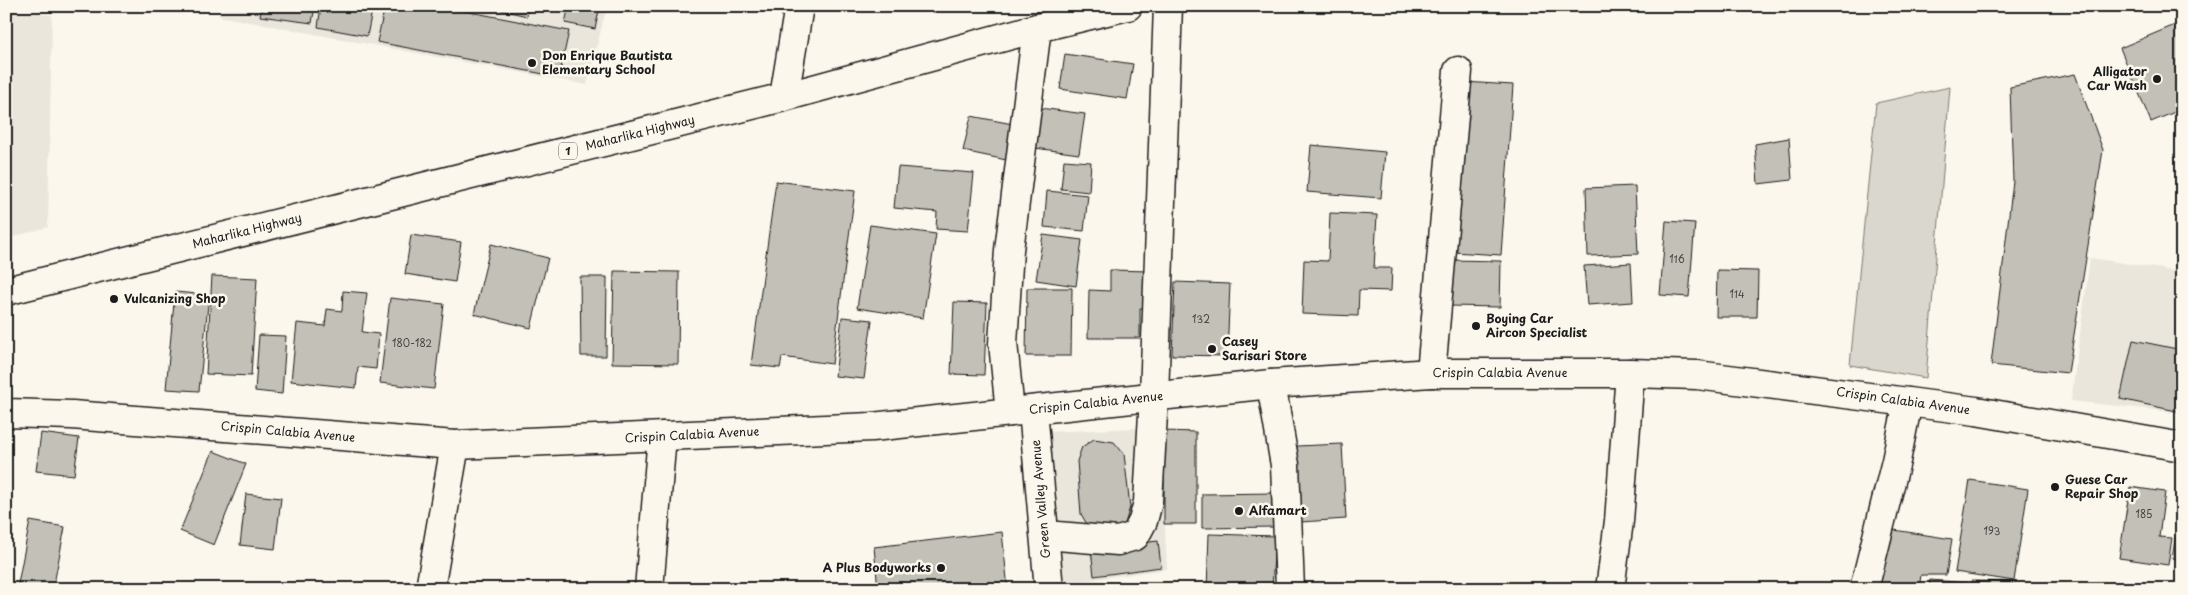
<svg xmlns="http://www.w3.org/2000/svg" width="2188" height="595" viewBox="0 0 2188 595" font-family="'Playpen Sans',sans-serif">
<rect width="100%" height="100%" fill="#fbf7ec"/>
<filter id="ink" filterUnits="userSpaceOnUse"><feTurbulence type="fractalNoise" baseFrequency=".02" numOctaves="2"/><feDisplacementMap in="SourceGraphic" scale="10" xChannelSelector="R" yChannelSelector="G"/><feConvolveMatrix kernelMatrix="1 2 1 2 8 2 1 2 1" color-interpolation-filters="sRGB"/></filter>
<g filter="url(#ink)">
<g fill="#eae6dc">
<path d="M 224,6 L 607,6 L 587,85 L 218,16 Z"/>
<path d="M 6,10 L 52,15 L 48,227 L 6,239 Z"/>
<path d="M 2090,258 L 2182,272 L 2182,413 L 2071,401 Z"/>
<path d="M 1160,427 L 1167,569 L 1061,584 L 1047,432 Z"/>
</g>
<path fill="#dad7ce" stroke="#7b7a75" d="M 1950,87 L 1926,378 L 1850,365 L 1876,103 Z"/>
<g fill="#c3c0b8" stroke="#1c1c1c">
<path d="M 262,6 L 315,6 L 312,23 L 260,16 Z"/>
<path d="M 321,6 L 373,6 L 367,36 L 318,27 Z"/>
<path d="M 385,6 L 439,6 L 569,31 L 559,77 L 377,42 Z"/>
<path d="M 484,6 L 529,6 L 527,16 Z"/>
<path d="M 569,6 L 600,6 L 595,29 L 565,23 Z"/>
<path d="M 2182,22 L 2182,109 L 2151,122 L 2120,48 Z"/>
<path d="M 1065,54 L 1133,64 L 1127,99 L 1060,89 Z"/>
<path d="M 2075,74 L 2103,150 L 2068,373 L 1991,365 L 2013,181 L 2010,87 Z"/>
<path d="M 1464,82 L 1513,85 L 1501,255 L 1453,252 Z"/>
<path d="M 1040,108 L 1085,114 L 1079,154 L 1035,148 Z"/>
<path d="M 971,116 L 1018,125 L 1011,161 L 963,151 Z"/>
<path d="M 1789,138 L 1792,180 L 1758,184 L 1755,144 Z"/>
<path d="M 1311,145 L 1385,152 L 1381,198 L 1307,192 Z"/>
<path d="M 1064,160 L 1091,162 L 1089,192 L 1061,189 Z"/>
<path d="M 898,167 L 974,173 L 968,231 L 936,229 L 937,212 L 894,208 Z"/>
<path d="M 776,181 L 855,191 L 832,364 L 782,357 L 780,368 L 751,365 Z"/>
<path d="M 1635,186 L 1638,254 L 1588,256 L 1586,188 Z"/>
<path d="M 1047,191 L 1088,195 L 1084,231 L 1044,227 Z"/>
<path d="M 1330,213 L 1377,215 L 1374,268 L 1392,268 L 1391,291 L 1359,290 L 1358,316 L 1302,314 L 1304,260 L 1328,261 Z"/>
<path d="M 1666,221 L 1695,223 L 1689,297 L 1660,295 Z"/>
<path d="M 870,225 L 936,234 L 923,318 L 857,308 Z"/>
<path d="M 411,235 L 461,242 L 455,282 L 405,274 Z"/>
<path d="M 1043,235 L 1082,240 L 1076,286 L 1036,280 Z"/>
<path d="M 491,244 L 548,258 L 531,328 L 474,314 Z"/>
<path d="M 1450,260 L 1501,261 L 1500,307 L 1449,306 Z"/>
<path d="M 1631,263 L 1633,302 L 1587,305 L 1584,266 Z"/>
<path d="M 1110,270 L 1149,271 L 1148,309 L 1140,308 L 1140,338 L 1088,338 L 1089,290 L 1110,291 Z"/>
<path d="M 1717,270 L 1758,271 L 1757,317 L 1716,317 Z"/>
<path d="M 614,271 L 679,272 L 678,364 L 612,363 Z"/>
<path d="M 212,276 L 257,278 L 251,376 L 206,374 Z"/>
<path d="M 580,277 L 607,277 L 606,356 L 581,356 Z"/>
<path d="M 1175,282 L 1230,284 L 1227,356 L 1172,355 Z"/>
<path d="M 1027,288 L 1072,288 L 1071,356 L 1026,356 Z"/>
<path d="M 343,291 L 367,293 L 362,332 L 379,334 L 376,369 L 358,367 L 356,388 L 291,381 L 297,323 L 325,326 L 327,309 L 342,311 Z"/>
<path d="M 175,292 L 209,295 L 199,391 L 166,389 Z"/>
<path d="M 390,298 L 444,304 L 434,389 L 380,383 Z"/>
<path d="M 954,302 L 987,303 L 984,375 L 951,374 Z"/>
<path d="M 842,317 L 872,320 L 864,379 L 835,376 Z"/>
<path d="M 259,335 L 286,336 L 282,394 L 255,391 Z"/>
<path d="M 2133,340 L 2182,350 L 2181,412 L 2120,399 Z"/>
<path d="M 1164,431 L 1196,432 L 1196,524 L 1164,524 Z"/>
<path d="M 41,433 L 79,438 L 74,475 L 36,471 Z"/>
<path d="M 1094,439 L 1114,442 L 1124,454 L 1130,507 L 1124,527 L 1098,531 L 1088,526 L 1081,514 L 1077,461 L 1082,447 Z"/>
<path d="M 1342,444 L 1346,519 L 1301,522 L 1297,446 Z"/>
<path d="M 213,451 L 246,464 L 214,545 L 180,531 Z"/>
<path d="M 1970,480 L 2028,489 L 2014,581 L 1955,572 Z"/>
<path d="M 2130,487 L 2165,492 L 2159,537 L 2172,538 L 2168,565 L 2119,558 Z"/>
<path d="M 1276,493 L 1276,527 L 1202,528 L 1202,494 Z"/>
<path d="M 246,494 L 281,498 L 275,549 L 240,545 Z"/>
<path d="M 2182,500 L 2182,560 L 2172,558 Z"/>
<path d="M 30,521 L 65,527 L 53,589 L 17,589 Z"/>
<path d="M 1894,530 L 1952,539 L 1946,575 L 1921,575 L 1919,589 L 1878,589 Z"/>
<path d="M 1002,532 L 1008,589 L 878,589 L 874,547 Z"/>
<path d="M 1209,534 L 1275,536 L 1272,589 L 1207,589 Z"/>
<path d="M 1158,541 L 1161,567 L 1094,576 L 1091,549 Z"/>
<path d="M 1930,580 L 1967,583 L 1966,589 L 1929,589 Z"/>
<path d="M 1971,581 L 2013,582 L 2012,589 L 1970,589 Z"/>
</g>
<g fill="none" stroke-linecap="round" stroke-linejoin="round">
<defs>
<g id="minor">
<path d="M 784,97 L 799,6"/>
<path d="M 1431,373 L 1458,71"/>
<path d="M 1271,384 L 1285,465 L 1290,589"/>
<path d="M 1033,410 L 1049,589"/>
<path d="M 1010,412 L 1003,343 L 1009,250 L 1037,28"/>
<path d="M 1045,535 L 1118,541 L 1135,536 L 1143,521 L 1148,502 L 1154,396 L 1168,6"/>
<path d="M 430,589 L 455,445"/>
<path d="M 649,589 L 662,436"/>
<path d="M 1610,589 L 1619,521 L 1630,373"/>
<path d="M 1864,589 L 1896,461 L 1908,402"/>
</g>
<g id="major">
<path d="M 6,291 L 784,97 L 1037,28 L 1128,6"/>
<path d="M 6,413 L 72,415 L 455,445 L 872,427 L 1271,384 L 1431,373 L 1630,373 L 1697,375 L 1908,402 L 1976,411 L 2182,447"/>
</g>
</defs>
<use href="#minor" stroke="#1c1c1c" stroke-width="31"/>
<use href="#major" stroke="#1c1c1c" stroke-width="31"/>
<use href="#minor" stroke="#fbf7ec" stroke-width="28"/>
<use href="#major" stroke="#fbf7ec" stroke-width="28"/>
</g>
</g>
<g fill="#1c1c1c" stroke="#fbf7ec" stroke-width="2">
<circle cx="532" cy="63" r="5"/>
<circle cx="2157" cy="79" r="5"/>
<circle cx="114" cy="299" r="5"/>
<circle cx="1476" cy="326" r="5"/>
<circle cx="1212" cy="349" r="5"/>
<circle cx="2055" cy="487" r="5"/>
<circle cx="1239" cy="511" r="5"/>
<circle cx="941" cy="568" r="5"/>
</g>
<g text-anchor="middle" stroke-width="5" stroke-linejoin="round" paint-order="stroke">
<g font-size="10" fill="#464543">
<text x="1677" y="263">116</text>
<text x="1737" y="298">114</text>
<text x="1201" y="323">132</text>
<text x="412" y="347">180-182</text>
<text x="2144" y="518">185</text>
<text x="1992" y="535">193</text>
</g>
<rect fill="#fbf7ec" stroke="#5f5e5a" stroke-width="1" x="559" y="142.5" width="18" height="17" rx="4"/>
<g font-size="11" font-weight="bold" fill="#1c1c1c">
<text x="568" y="155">1</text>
</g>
<g font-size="12" font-weight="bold" fill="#1c1c1c" stroke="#fbf7ec" text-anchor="start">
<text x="542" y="60">Don Enrique Bautista<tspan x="542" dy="14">Elementary School</tspan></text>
<text x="2147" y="76" text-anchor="end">Alligator<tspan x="2147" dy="14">Car Wash</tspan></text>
<text x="124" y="303">Vulcanizing Shop</text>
<text x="1486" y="323">Boying Car<tspan x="1486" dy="14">Aircon Specialist</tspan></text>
<text x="1222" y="346">Casey<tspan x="1222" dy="14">Sarisari Store</tspan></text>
<text x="2065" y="484">Guese Car<tspan x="2065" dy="14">Repair Shop</tspan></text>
<text x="1249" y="515">Alfamart</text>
<text x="931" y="572" text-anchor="end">A Plus Bodyworks</text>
</g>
<g font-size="12" fill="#1c1c1c" stroke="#fbf7ec">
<text transform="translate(640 133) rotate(-14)" y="4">Maharlika Highway</text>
<text transform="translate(247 231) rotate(-14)" y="4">Maharlika Highway</text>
<text x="1500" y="377">Crispin Calabia Avenue</text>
<text transform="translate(1903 401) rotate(8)" y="4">Crispin Calabia Avenue</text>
<text transform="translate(1096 403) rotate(-6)" y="4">Crispin Calabia Avenue</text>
<text transform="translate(288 432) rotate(5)" y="4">Crispin Calabia Avenue</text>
<text transform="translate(692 435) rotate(-3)" y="4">Crispin Calabia Avenue</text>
<text transform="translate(1041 499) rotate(-95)" y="4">Green Valley Avenue</text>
</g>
</g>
<rect width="2188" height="595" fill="none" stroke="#fbf7ec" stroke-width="25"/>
<rect x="12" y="12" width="2163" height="570" fill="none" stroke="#1c1c1c" stroke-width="2" filter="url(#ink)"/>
</svg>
